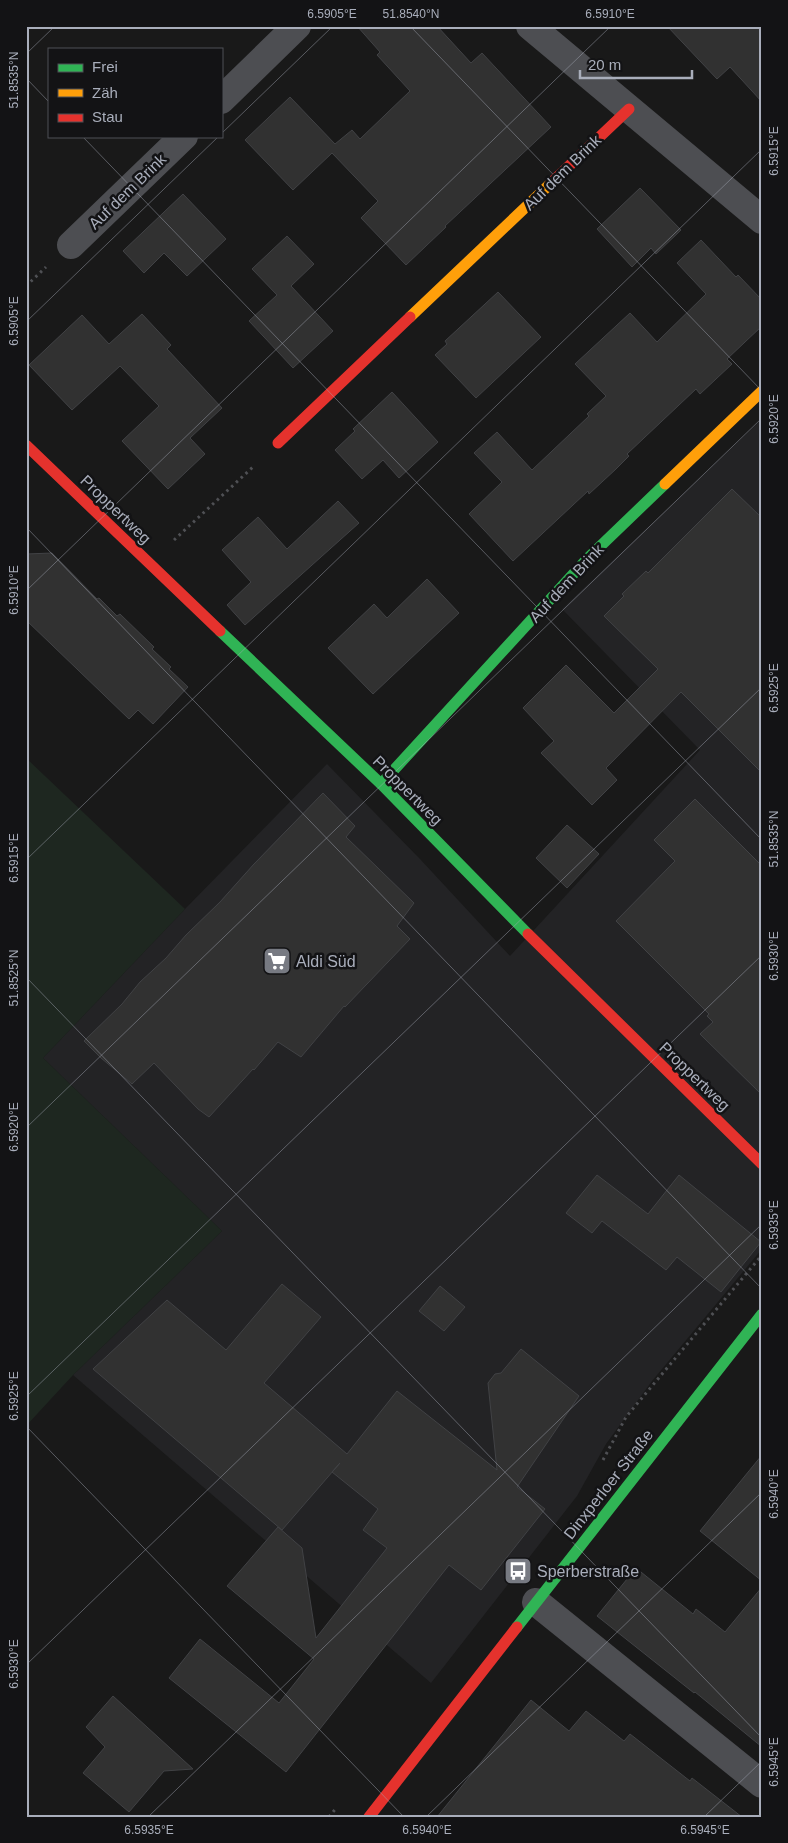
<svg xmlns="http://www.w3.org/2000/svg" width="788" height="1843" viewBox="0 0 788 1843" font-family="Helvetica,sans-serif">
<rect width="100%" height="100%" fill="#191919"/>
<path fill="#232325" d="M 762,419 L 762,1249 L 652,1381 L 606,1444 L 577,1496 L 431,1683 L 73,1375 L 222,1231 L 43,1058 L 185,909 L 327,764 L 420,859 L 510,956 L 700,750 L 562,609 Z"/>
<path fill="#1e2720" d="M 26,758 L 185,909 L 43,1058 L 222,1231 L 73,1375 L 26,1426 Z"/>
<g fill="#313131" stroke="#414245">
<path d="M 357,26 L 437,26 L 471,63 L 482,53 L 551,127 L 445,226 L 446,227 L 406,265 L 361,218 L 378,201 L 332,153 L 293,190 L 245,140 L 290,97 L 335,144 L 352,130 L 360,139 L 410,91 L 377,55 L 380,52 Z"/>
<path d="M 667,26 L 762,26 L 762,102 L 730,67 L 717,79 Z"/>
<path d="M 640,188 L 681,230 L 656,254 L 651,248 L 632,267 L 597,229 Z"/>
<path d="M 183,194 L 226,239 L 187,276 L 164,253 L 144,273 L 123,251 Z"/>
<path d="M 287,236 L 314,264 L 291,286 L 333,331 L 293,368 L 249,321 L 277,295 L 252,269 Z"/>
<path d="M 701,240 L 736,277 L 738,275 L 762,300 L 762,326 L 727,359 L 732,364 L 700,394 L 696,389 L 627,454 L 629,456 L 616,469 L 589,494 L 588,491 L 513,561 L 469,514 L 502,482 L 474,453 L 497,432 L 532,470 L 589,416 L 587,414 L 606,396 L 575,364 L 630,313 L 657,342 L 706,294 L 677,263 Z"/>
<path d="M 498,292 L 541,337 L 476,398 L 435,355 L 447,344 L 445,341 Z"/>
<path d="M 142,314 L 171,345 L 167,349 L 222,408 L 190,438 L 205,454 L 168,489 L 122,441 L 159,406 L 120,366 L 72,410 L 29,365 L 82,315 L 109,344 Z"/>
<path d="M 392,392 L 438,442 L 399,478 L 383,460 L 362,479 L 335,450 L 355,431 L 353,429 Z"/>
<path d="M 732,489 L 762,518 L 762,773 L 681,692 L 606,768 L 617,780 L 592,805 L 541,753 L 554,741 L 523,708 L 566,665 L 614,713 L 658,669 L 604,616 L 624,596 L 622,594 L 646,571 L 648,573 Z"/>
<path d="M 338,501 L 359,523 L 245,625 L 227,605 L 251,582 L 222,550 L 258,517 L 287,549 Z"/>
<path d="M 52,553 L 97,599 L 99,598 L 117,616 L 120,614 L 154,647 L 152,649 L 171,667 L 169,669 L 188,687 L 153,724 L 138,710 L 129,719 L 26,620 L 26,554 Z"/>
<path d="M 427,579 L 459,613 L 373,694 L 328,648 L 374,604 L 387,618 Z"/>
<path d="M 323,793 L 355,826 L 346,837 L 414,903 L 397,926 L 410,939 L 345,1007 L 344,1006 L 301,1057 L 278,1042 L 254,1070 L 253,1069 L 209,1117 L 198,1109 L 154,1063 L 132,1084 L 101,1058 L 84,1041 L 122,1004 L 140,982 L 166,958 L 186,935 L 220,902 L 254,864 Z"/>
<path d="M 695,799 L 762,866 L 762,1095 L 700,1034 L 713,1022 L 707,1016 L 709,1014 L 616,921 L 675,861 L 654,840 Z"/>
<path d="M 567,825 L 599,854 L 567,888 L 536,858 Z"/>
<path d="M 597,1175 L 648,1214 L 679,1175 L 761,1242 L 721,1292 L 677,1257 L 666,1270 L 602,1221 L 592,1233 L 566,1213 Z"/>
<path d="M 282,1284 L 321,1317 L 264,1383 L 347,1454 L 397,1391 L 497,1470 L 488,1383 L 495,1374 L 501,1373 L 521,1349 L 579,1396 L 517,1487 L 545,1509 L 481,1590 L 449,1565 L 286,1772 L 169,1678 L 200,1639 L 279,1703 L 314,1659 L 227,1586 L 278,1527 L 302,1548 L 316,1638 L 387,1548 L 363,1530 L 378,1509 L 332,1472 L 340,1463 L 282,1530 L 93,1369 L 167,1300 L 226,1350 Z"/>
<path d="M 440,1286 L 465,1307 L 444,1331 L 419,1311 Z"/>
<path d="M 762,1455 L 762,1581 L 700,1531 Z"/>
<path d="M 636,1568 L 693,1614 L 696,1609 L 725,1632 L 762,1587 L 762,1747 L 695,1692 L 694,1693 L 597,1616 Z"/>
<path d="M 113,1696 L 193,1769 L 164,1771 L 129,1812 L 83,1773 L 105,1747 L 86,1727 Z"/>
<path d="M 531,1700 L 569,1731 L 586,1711 L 624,1741 L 630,1734 L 690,1781 L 692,1778 L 742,1817 L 437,1817 Z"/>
</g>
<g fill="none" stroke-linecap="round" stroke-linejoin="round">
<g stroke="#4f5054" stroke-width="3" stroke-dasharray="2.5 4" stroke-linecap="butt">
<path d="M 26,286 L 46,267"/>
<path d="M 174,540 L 254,466"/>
<path d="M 603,1460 L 626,1417 L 762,1255"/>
<path d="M 329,1817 L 337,1807"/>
</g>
<g stroke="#4d4e52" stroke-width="28">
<path d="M 530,26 L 762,220"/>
<path d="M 221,100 L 297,26"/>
<path d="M 71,245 L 184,136"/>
<path d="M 536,1602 L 762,1784"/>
</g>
<g stroke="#30b455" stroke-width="11">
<path d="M 220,631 L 381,784 L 528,934"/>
<path d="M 381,784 L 587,559 L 665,484"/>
<path d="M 517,1627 L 762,1314"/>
</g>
<g stroke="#ff9f0a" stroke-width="11">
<path d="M 410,317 L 550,184"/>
<path d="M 665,484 L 762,391"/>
</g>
<g stroke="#e5322d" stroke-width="11">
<path d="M 550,184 L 629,109"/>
<path d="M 278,443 L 410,317"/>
<path d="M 26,445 L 220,631"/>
<path d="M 528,934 L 762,1164"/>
<path d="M 369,1817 L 517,1627"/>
</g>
</g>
<path fill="none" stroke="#a9aebb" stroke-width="1" stroke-opacity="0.45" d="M 410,26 L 762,391M 26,54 L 55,26M 26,78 L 49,102M 221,134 L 333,26M 82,136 L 762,840M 26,322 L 219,136M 26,527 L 762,1289M 26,591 L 611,26M 26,860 L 762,149M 26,977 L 762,1738M 26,1128 L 762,418M 26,1397 L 762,687M 26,1426 L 404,1817M 26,1665 L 762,955M 148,1817 L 762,1224M 426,1817 L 762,1492M 704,1817 L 762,1761"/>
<defs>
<symbol id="supermarket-square" viewBox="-11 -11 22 22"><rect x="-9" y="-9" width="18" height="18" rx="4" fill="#777a82" stroke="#131315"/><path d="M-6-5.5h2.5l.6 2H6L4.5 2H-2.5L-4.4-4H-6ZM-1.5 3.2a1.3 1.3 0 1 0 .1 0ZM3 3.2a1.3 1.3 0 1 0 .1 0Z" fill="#fff"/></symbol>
<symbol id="bus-square" viewBox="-11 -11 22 22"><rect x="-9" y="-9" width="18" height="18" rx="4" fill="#777a82" stroke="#131315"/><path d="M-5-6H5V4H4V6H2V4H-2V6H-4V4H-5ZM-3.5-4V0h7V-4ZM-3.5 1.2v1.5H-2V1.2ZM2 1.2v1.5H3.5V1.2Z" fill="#fff"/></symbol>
</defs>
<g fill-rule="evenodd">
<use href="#supermarket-square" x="261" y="945" width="32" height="32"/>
<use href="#bus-square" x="502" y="1555" width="32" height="32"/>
</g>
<g text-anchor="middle" stroke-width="5" stroke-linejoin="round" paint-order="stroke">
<g font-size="16" fill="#a9aebb" stroke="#131315">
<text transform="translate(562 172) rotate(-44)" y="6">Auf dem Brink</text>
<text transform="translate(127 191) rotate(-44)" y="6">Auf dem Brink</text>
<text transform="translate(116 509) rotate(44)" y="6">Proppertweg</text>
<text transform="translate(566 583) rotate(-47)" y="6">Auf dem Brink</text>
<text transform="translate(408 790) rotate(45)" y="6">Proppertweg</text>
<text transform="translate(695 1076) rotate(44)" y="6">Proppertweg</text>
<text transform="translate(608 1484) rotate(-52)" y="6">Dinxperloer Straße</text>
</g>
<g font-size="16" fill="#a9aebb" stroke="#131315" text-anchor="start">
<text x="296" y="967">Aldi Süd</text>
<text x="537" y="1577">Sperberstraße</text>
</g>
</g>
<rect width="788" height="1843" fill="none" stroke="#131315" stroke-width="55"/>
<rect x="48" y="48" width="175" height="90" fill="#131315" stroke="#4f5157"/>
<rect x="58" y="64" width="25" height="8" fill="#30b455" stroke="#4f5157"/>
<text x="92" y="72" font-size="15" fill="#a9aebb">Frei</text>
<rect x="58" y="89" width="25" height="8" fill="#ff9f0a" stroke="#4f5157"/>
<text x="92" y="98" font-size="15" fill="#a9aebb">Zäh</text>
<rect x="58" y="114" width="25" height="8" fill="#e5322d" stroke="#4f5157"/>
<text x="92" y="122" font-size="15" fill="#a9aebb">Stau</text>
<path d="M580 70v8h112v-8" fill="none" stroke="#a9aebb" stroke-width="2.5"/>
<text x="588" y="70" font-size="15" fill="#a9aebb" stroke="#131315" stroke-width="4" paint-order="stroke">20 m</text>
<rect x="28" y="28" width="732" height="1788" fill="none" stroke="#a9aebb" stroke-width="2"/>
<g font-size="12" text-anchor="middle" fill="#a9aebb">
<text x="332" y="18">6.5905°E</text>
<text x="411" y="18">51.8540°N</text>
<text x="610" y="18">6.5910°E</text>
<text transform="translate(14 80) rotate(-90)" y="4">51.8535°N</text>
<text transform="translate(774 151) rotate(-90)" y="4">6.5915°E</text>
<text transform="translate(14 321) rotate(-90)" y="4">6.5905°E</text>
<text transform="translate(774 419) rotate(-90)" y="4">6.5920°E</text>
<text transform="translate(14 590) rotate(-90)" y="4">6.5910°E</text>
<text transform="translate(774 688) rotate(-90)" y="4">6.5925°E</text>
<text transform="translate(774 839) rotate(-90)" y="4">51.8535°N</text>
<text transform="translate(14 858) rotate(-90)" y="4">6.5915°E</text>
<text transform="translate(774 956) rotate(-90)" y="4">6.5930°E</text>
<text transform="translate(14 978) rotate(-90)" y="4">51.8525°N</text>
<text transform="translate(14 1127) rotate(-90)" y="4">6.5920°E</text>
<text transform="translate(774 1225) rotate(-90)" y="4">6.5935°E</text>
<text transform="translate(14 1396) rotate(-90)" y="4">6.5925°E</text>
<text transform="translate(774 1494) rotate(-90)" y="4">6.5940°E</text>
<text transform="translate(14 1664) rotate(-90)" y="4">6.5930°E</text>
<text transform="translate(774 1762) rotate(-90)" y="4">6.5945°E</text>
<text x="149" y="1834">6.5935°E</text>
<text x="427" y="1834">6.5940°E</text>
<text x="705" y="1834">6.5945°E</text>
</g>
</svg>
